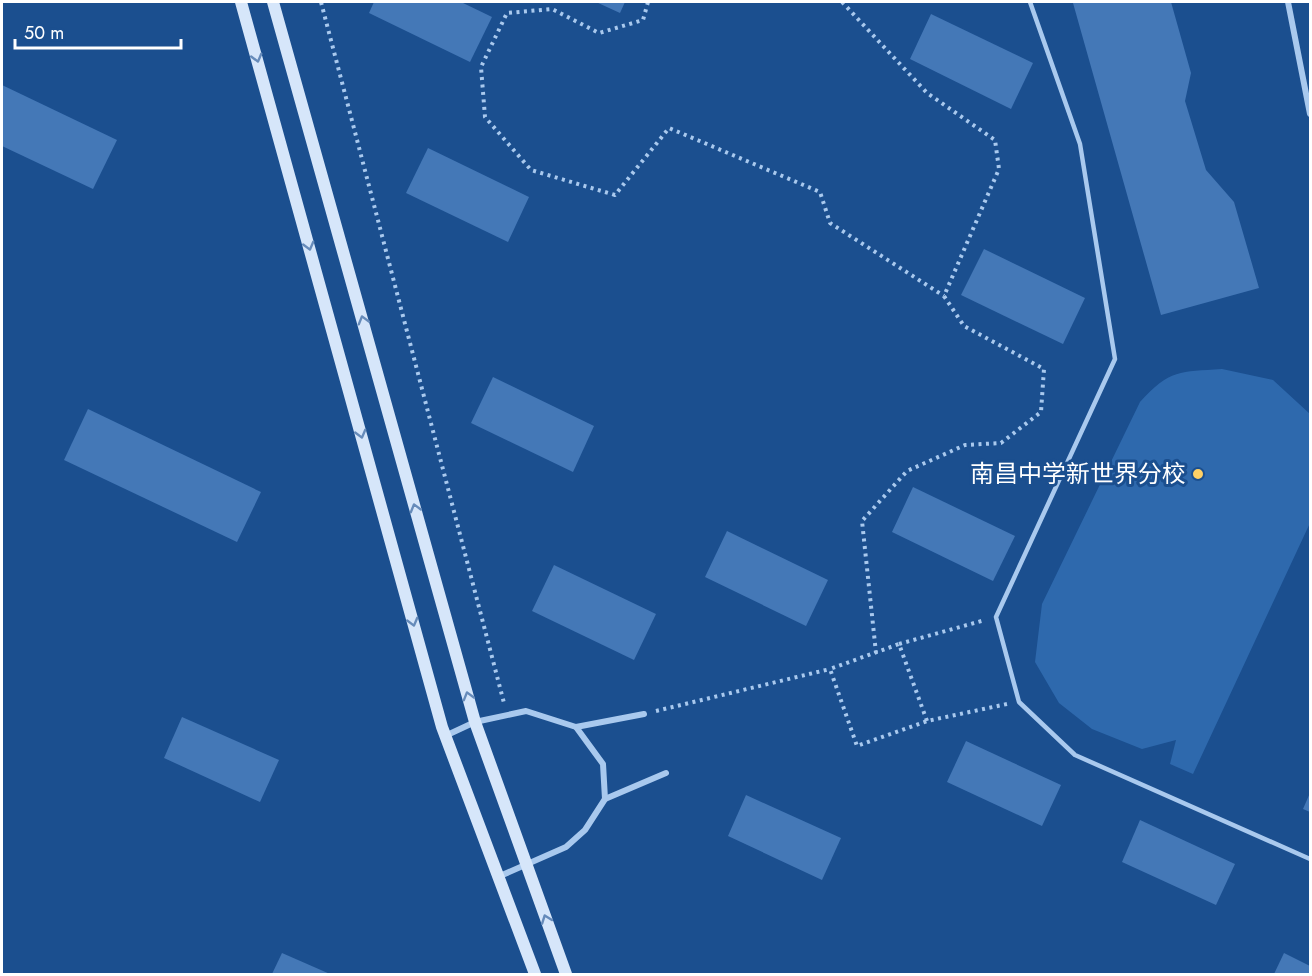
<svg xmlns="http://www.w3.org/2000/svg" width="1312" height="976" viewBox="0 0 1312 976" font-family="Jost,'Noto Sans SC',sans-serif">
<rect width="100%" height="100%" fill="#1b4f8f"/>
<path fill="#2e69ad" d="M 1222,369 L 1273,380 L 1310,414 L 1310,523 L 1193,774 L 1170,764 L 1176,740 L 1142,749 L 1092,729 L 1059,703 L 1035,662 L 1042,604 L 1140,402 C 1170,369 1180,372 1222,369 Z"/>
<g fill="#4478b7">
<path d="M 374,2 L 461,2 L 492,17 L 470,62 L 369,13 Z"/>
<path d="M 596,2 L 625,2 L 620,13 Z"/>
<path d="M 1079,2 L 1171,2 L 1191,73 L 1185,101 L 1206,170 L 1234,202 L 1259,288 L 1161,315 L 1073,3 Z"/>
<path d="M 931,14 L 1033,63 L 1011,109 L 910,59 Z"/>
<path d="M 2,85 L 117,140 L 93,189 L 2,146 Z"/>
<path d="M 428,148 L 529,197 L 508,242 L 406,193 Z"/>
<path d="M 984,249 L 1085,298 L 1063,344 L 961,295 Z"/>
<path d="M 493,377 L 594,426 L 573,472 L 471,423 Z"/>
<path d="M 88,409 L 261,492 L 237,542 L 64,460 Z"/>
<path d="M 913,487 L 1015,536 L 993,581 L 892,532 Z"/>
<path d="M 727,531 L 828,580 L 806,626 L 705,577 Z"/>
<path d="M 554,565 L 656,614 L 634,660 L 532,611 Z"/>
<path d="M 182,717 L 279,760 L 260,802 L 164,758 Z"/>
<path d="M 966,741 L 1061,785 L 1042,826 L 947,782 Z"/>
<path d="M 1310,793 L 1310,812 L 1303,809 Z"/>
<path d="M 746,795 L 841,838 L 822,880 L 728,836 Z"/>
<path d="M 1140,820 L 1235,864 L 1216,905 L 1122,862 Z"/>
<path d="M 282,953 L 330,974 L 272,974 Z"/>
<path d="M 1284,953 L 1310,966 L 1310,974 L 1274,974 Z"/>
</g>
<g fill="none" stroke-linecap="round" stroke-linejoin="round">
<g stroke="#a9c9ee" stroke-width="4" stroke-dasharray="3 4.5" stroke-linecap="butt">
<path d="M 321,2 L 504,703"/>
<path d="M 648,2 L 643,20 L 599,33 L 552,9 L 507,13 L 481,67 L 485,117 L 531,170 L 615,195 L 669,128 L 820,192 L 830,223 L 944,296"/>
<path d="M 842,2 L 927,93 L 995,140 L 999,169 L 944,296 L 964,326 L 1044,369 L 1041,412 L 1001,443 L 965,445 L 907,471 L 862,521 L 876,653"/>
<path d="M 899,644 L 985,620"/>
<path d="M 656,711 L 830,669"/>
<path d="M 927,721 L 899,644 L 830,669 L 857,746 L 927,721 L 1007,704"/>
</g>
<path stroke="#a9c9ee" stroke-width="4.5" d="M 1030,2 L 1080,144 L 1115,359 L 996,617 L 1019,702 L 1075,755 L 1310,859"/>
<g stroke="#a9c9ee" stroke-width="6">
<path d="M 1288,2 L 1310,114"/>
<path d="M 576,727 L 644,714"/>
<path d="M 445,736 L 475,722 L 526,711 L 576,727 L 603,764 L 605,799 L 585,830 L 566,847 L 500,876"/>
<path d="M 605,799 L 666,773"/>
</g>
<g stroke="#d6e6fa" stroke-width="12">
<path d="M 241,2 L 442,727 L 535,974"/>
<path d="M 273,2 L 475,722 L 566,974"/>
</g>
</g>
<defs><path id="oneway-chevron" d="M-2-3.5L2.5 0L-2 3.5" fill="none" stroke-width="1.6" stroke-linecap="round" stroke-linejoin="round" transform="scale(1.5)"/></defs>
<g stroke="#668bba">
<use href="#oneway-chevron" transform="translate(257 58) rotate(75)"/>
<use href="#oneway-chevron" transform="translate(309 246) rotate(75)"/>
<use href="#oneway-chevron" transform="translate(363 320) rotate(-106)"/>
<use href="#oneway-chevron" transform="translate(361 434) rotate(75)"/>
<use href="#oneway-chevron" transform="translate(415 508) rotate(-106)"/>
<use href="#oneway-chevron" transform="translate(413 622) rotate(75)"/>
<use href="#oneway-chevron" transform="translate(468 696) rotate(-106)"/>
<use href="#oneway-chevron" transform="translate(546 919) rotate(-110)"/>
</g>
<circle fill="#ffd166" stroke="#1b4f8f" stroke-width="2" cx="1198" cy="474" r="6"/>
<g text-anchor="middle" stroke-width="6" stroke-linejoin="round" paint-order="stroke">
<g font-size="24" fill="#fff" stroke="#1b4f8f" text-anchor="end">
<text x="1186" y="482">南昌中学新世界分校</text>
</g>
</g>
<rect width="1312" height="976" fill="none" stroke="#ffffff" stroke-width="6"/>
<path d="M15 39v9h166v-9" fill="none" stroke="#ffffff" stroke-width="3"/>
<text x="24" y="39" font-size="18" fill="#ffffff" stroke="#1b4f8f" stroke-width="4.5" paint-order="stroke">50 m</text>
</svg>
